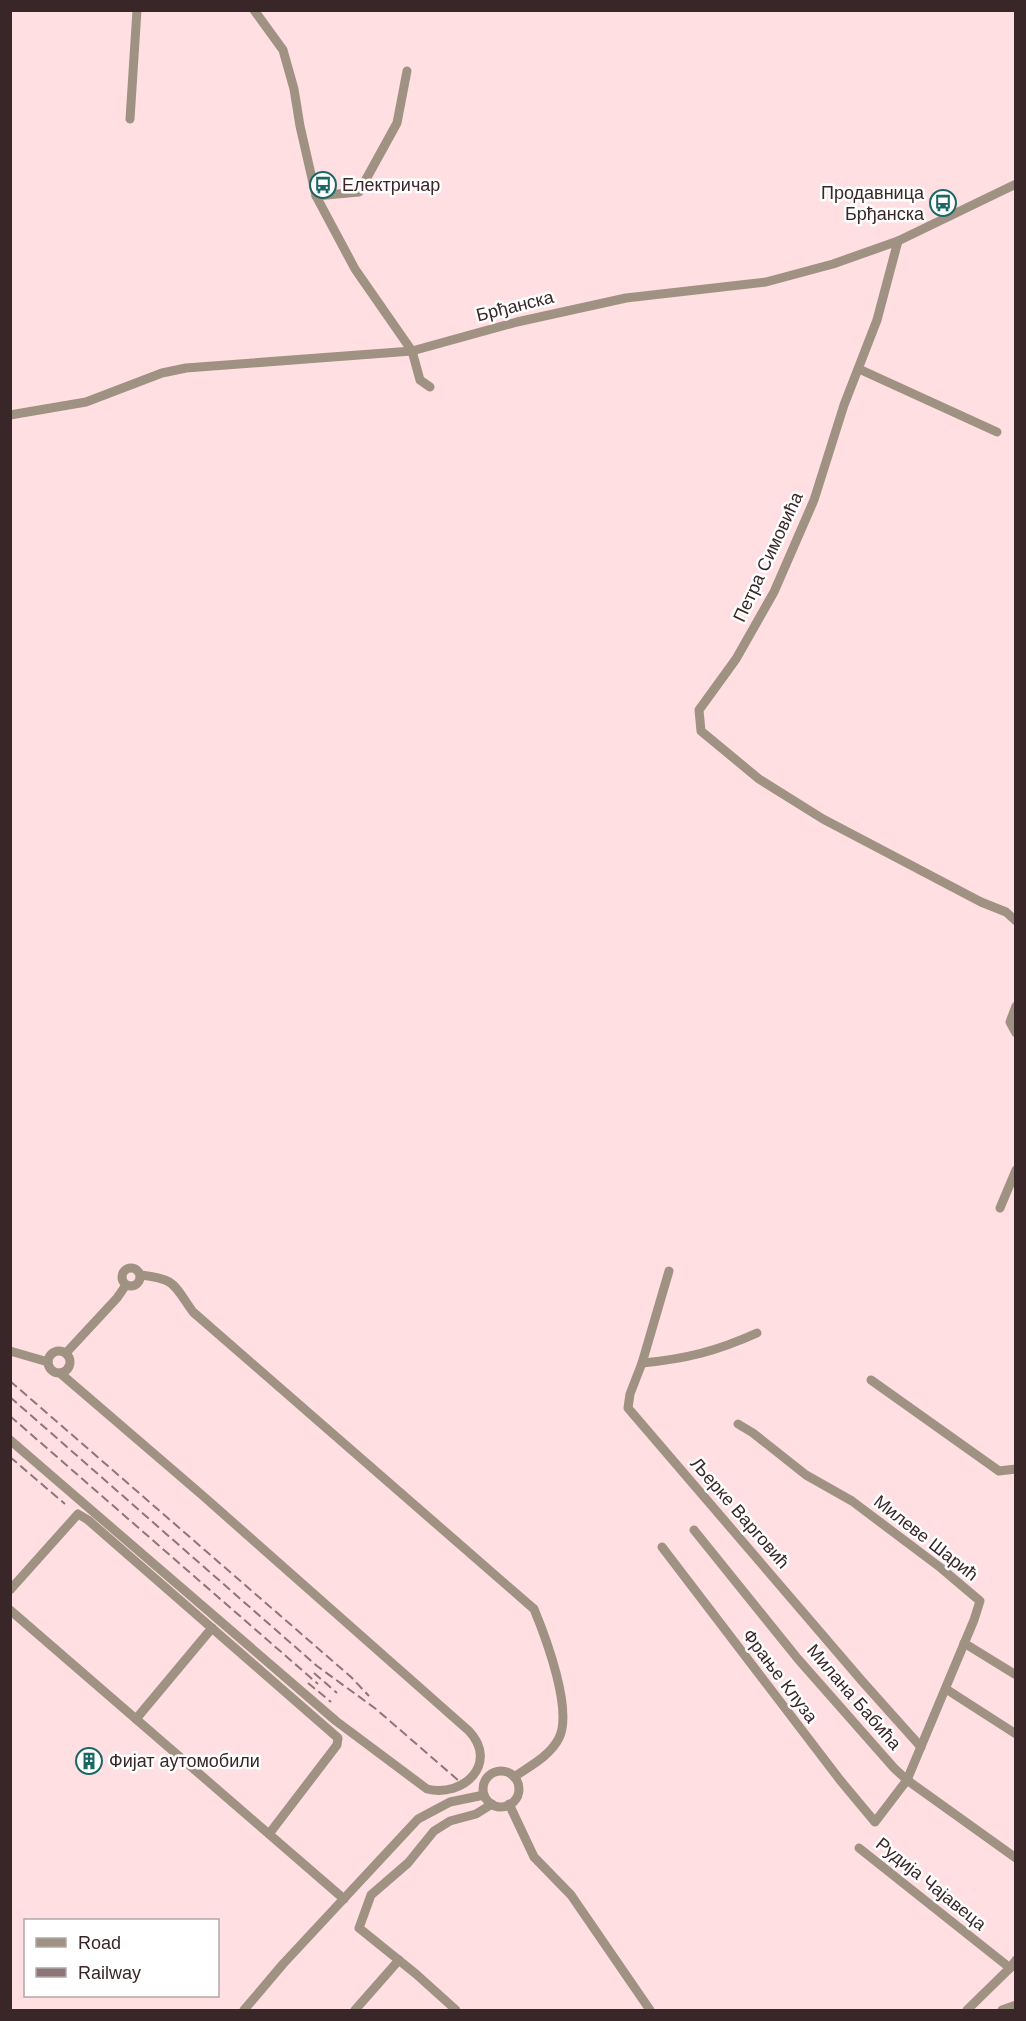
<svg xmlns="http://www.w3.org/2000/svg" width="1026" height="2021" viewBox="0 0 1026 2021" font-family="Arial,sans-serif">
<rect width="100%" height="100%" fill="#ffdfe2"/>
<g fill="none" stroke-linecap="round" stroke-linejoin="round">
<g stroke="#9f9283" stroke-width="9">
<path d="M 254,10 L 283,50 L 294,89 L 300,126 L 316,196 L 355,269 L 412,351 L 420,380 L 430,387"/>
<path d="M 130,119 L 137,10"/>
<path d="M 316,196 L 359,192 L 397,123 L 407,71"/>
<path d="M 898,241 L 877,320 L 844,405 L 814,500 L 774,592 L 736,659 L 699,710 L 701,731 L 759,779 L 823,819 L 981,902 L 1006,912 L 1016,921"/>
<path d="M 859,369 L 997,432"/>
<path d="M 10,415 L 86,402 L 162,373 L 186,368 L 412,351 L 517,322 L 626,298 L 766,282 L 833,264 L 898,241 L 1016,184"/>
<path d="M 1016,1006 L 1010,1022 L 1016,1033"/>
<path d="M 1000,1208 L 1016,1170"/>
<circle cx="131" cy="1277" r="9"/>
<path d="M 669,1271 L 642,1363 L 630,1394 L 628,1408 L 862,1681 L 921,1747"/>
<path d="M 141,1275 C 176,1279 173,1284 193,1312 L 534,1609 C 546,1638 573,1710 559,1738 C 550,1756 530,1766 514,1777"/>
<circle cx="59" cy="1362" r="11"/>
<path d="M 10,1351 L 48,1362"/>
<path d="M 66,1353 L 117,1298 L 126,1285"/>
<path d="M 642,1363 C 686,1359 717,1351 757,1333"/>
<path d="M 871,1380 L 999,1471 L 1016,1469"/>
<path d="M 10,1440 L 336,1721 L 427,1789 C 464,1798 499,1763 469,1731 L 202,1495 L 60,1373"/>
<path d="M 694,1530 L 798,1659 L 894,1768 L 907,1780 L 1016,1858"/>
<path d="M 662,1547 L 840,1780 L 875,1822 L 907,1780 L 974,1620 L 980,1601 L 941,1568 L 852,1501 L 806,1475 L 753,1433 L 738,1424"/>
<path d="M 10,1590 L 78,1514 L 88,1520 L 338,1738 L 337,1745 L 269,1834"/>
<path d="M 10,1610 L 344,1899"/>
<path d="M 964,1643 L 1016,1675"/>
<path d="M 946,1689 L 1016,1734"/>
<path d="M 136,1719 L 212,1628"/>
<circle cx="501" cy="1789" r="18"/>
<path d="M 509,1804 L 534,1857 L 571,1895 L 650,2010"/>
<path d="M 859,1848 L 1010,1968"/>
<path d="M 244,2010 L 283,1964 L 418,1819 L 450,1802 L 484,1795"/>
<path d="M 355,2010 L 399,1960"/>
<path d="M 456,2010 L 416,1974 L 359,1928 L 371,1895 L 408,1863 L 434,1831 L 450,1821 L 476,1814 L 492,1804"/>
<path d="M 967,2010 L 1010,1968 L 1016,1960"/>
<path d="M 1002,2010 L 1016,2005"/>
</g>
<g stroke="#8e7578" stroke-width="2" stroke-dasharray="9 4.5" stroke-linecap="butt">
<path d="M 10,1381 L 351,1677 L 369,1696"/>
<path d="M 10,1397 L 317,1666 L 376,1709 L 459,1781"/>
<path d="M 10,1416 L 318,1684"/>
<path d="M 10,1457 L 65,1504"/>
<path d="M 314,1673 L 337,1693"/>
<path d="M 308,1683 L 331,1702"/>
</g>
</g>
<defs>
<symbol id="bus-ring" viewBox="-11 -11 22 22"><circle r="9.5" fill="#fff" stroke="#1a6765" stroke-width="1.5"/><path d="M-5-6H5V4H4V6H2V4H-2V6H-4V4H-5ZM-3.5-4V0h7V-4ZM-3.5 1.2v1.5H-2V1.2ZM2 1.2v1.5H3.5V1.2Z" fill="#1a6765"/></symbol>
<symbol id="building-ring" viewBox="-11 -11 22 22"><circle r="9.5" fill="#fff" stroke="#1a6765" stroke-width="1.5"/><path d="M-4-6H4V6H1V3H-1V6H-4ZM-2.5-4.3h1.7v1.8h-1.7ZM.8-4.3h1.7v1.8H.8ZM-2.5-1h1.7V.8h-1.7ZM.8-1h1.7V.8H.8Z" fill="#1a6765"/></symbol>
</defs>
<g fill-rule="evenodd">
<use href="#bus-ring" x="308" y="170" width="30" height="30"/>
<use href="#bus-ring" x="928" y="188" width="30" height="30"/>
<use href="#building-ring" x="74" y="1746" width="30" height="30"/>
</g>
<g text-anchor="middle" stroke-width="5" stroke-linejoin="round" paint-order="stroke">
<g font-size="18" fill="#392628" stroke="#fff" text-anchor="start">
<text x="342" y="191">Електричар</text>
<text x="924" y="199" text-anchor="end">Продавница<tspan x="924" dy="21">Брђанска</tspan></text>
<text x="109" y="1767">Фијат аутомобили</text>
</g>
<g font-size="18" fill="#392628" stroke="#fff">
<text transform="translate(515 306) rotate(-14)" y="6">Брђанска</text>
<text transform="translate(768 557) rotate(-65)" y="6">Петра Симовића</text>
<text transform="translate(740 1513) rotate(49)" y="6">Љерке Варговић</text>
<text transform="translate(926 1538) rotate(38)" y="6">Милеве Шарић</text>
<text transform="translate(780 1676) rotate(53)" y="6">Фрање Клуза</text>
<text transform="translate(854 1697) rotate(49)" y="6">Милана Бабића</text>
<text transform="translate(931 1884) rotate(39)" y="6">Рудија Чајавеца</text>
</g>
</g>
<rect width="1026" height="2021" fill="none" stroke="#392628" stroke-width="24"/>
<rect x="24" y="1919" width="195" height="78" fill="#ffffff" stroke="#b0a8a9" stroke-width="1.5"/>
<rect x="36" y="1938" width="30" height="9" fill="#9f9283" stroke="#b0a8a9" stroke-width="1.5"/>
<text x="78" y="1949" font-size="18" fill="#392628">Road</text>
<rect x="36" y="1968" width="30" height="9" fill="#8e7578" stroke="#b0a8a9" stroke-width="1.5"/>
<text x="78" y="1979" font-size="18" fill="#392628">Railway</text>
</svg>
